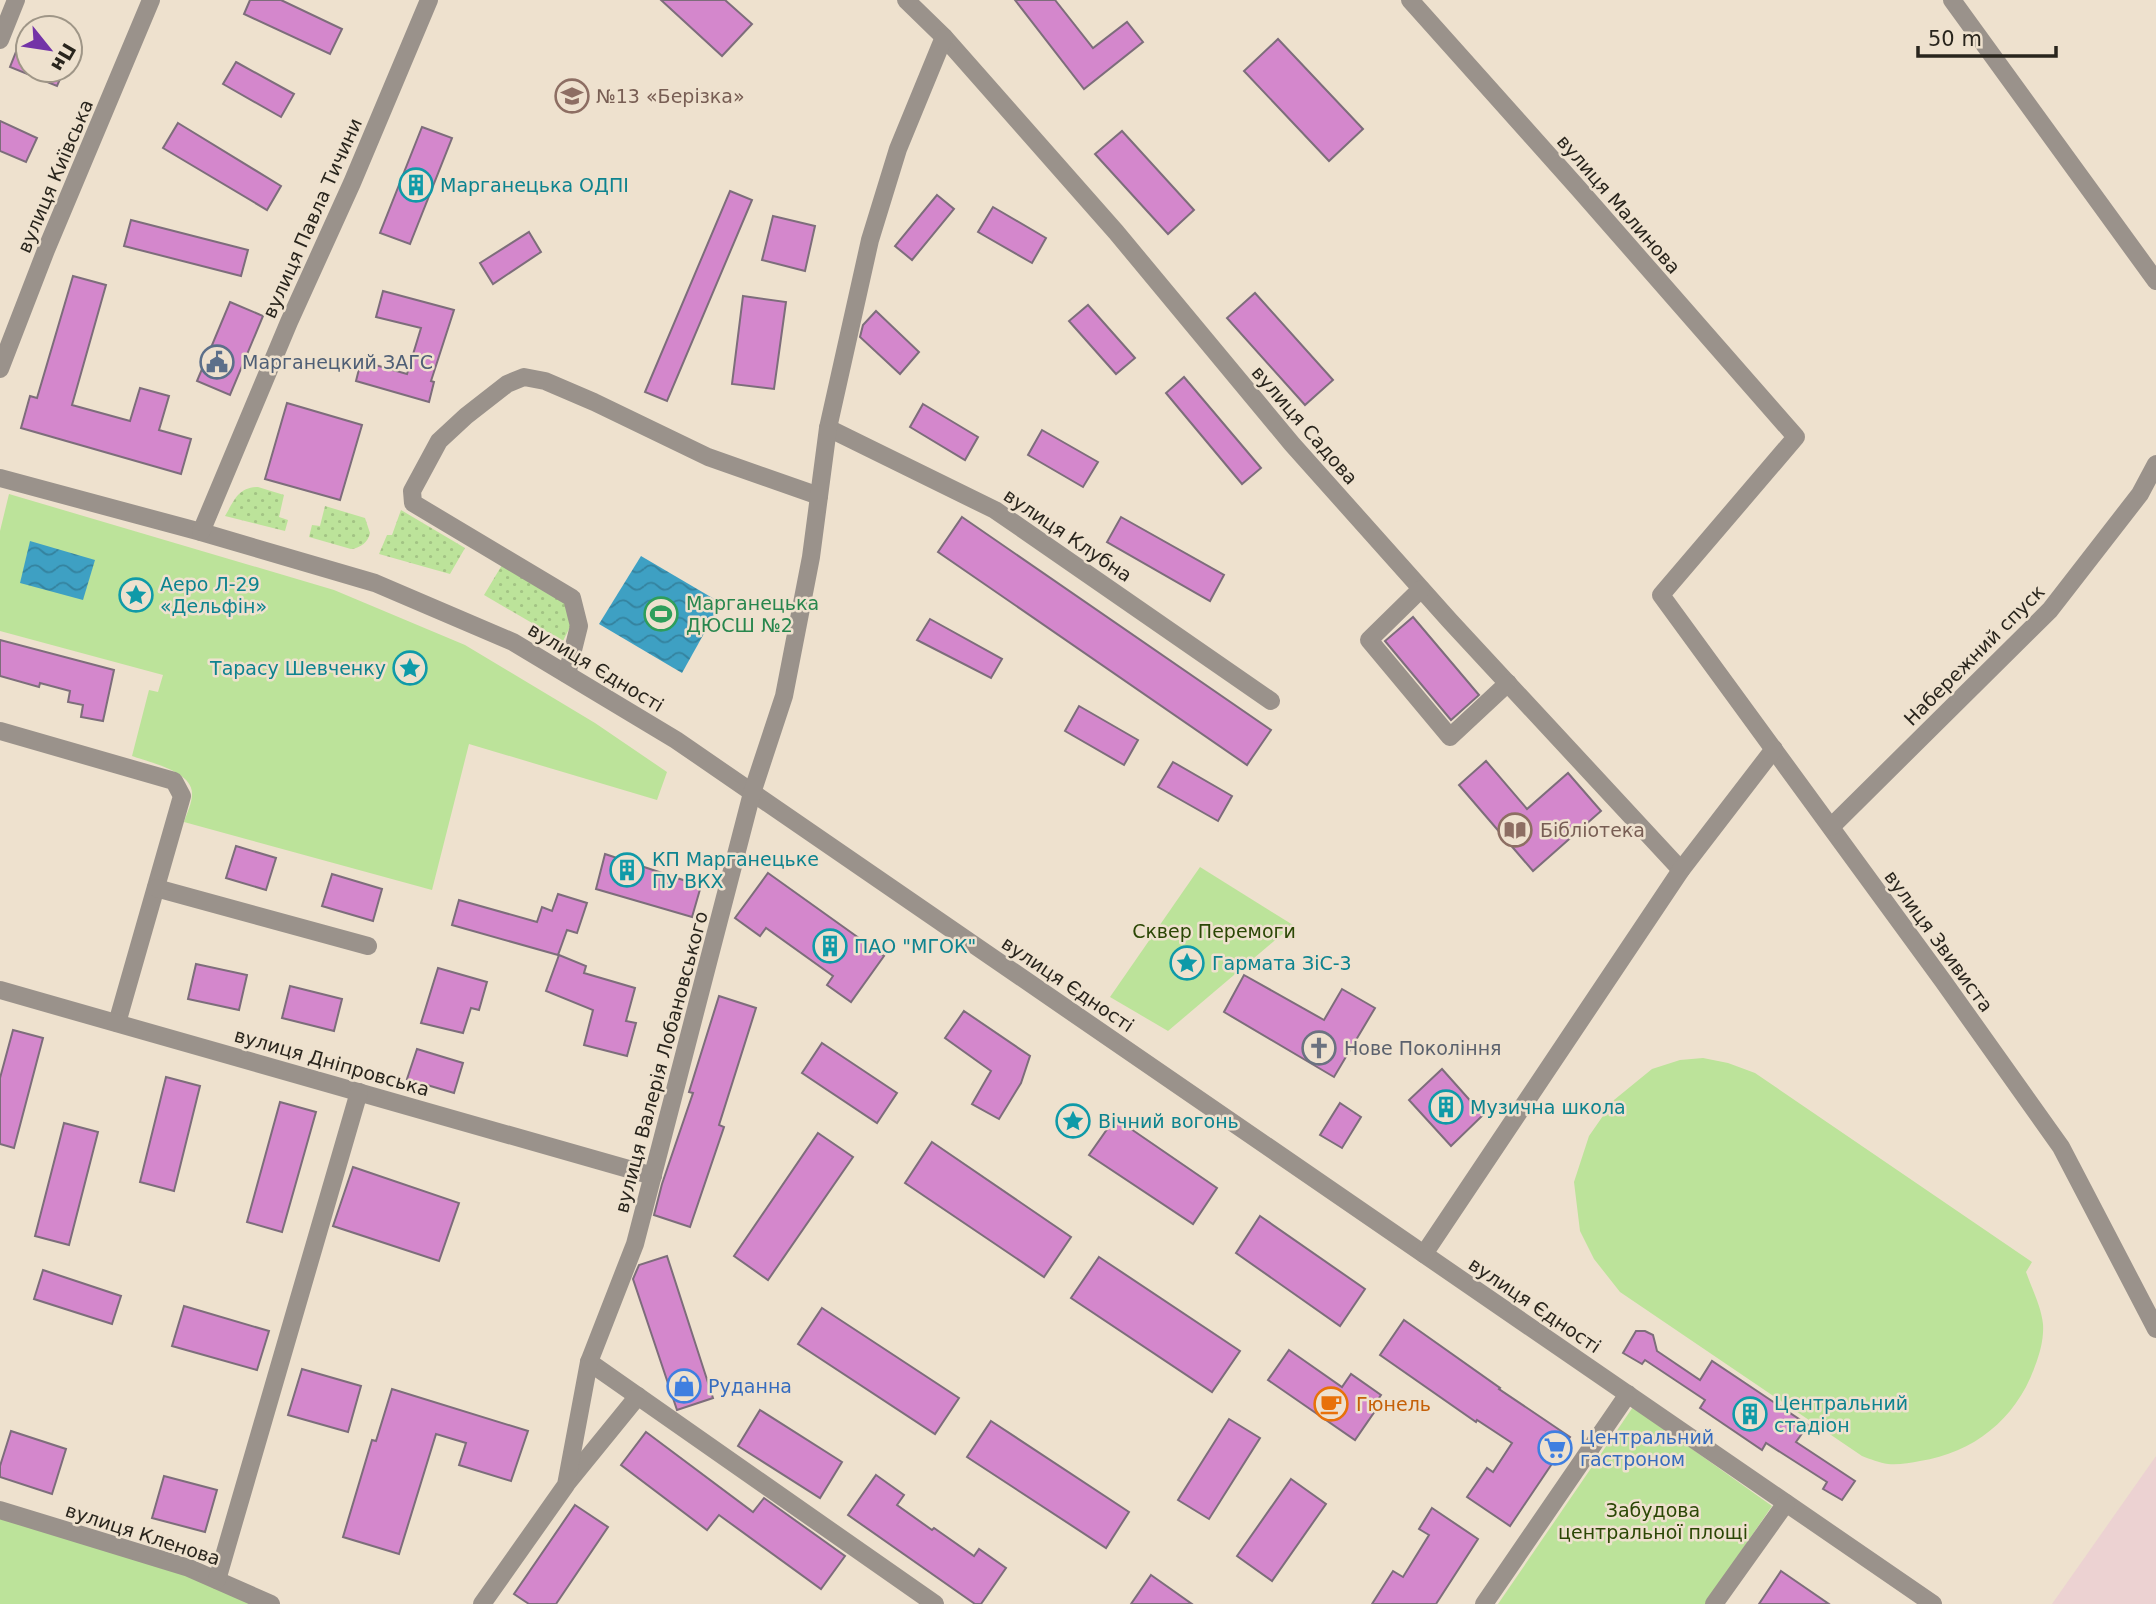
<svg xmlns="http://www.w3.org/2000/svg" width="2156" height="1604" viewBox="0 0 2156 1604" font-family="'DejaVu Sans',sans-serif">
<defs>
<pattern id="grass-dots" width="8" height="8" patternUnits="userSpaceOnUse" patternTransform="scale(1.75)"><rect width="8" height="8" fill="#bce39a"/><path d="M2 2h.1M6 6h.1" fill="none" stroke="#a2c384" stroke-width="1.8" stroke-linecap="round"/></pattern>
<pattern id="water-waves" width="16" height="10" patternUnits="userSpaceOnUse" patternTransform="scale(1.75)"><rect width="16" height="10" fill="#3ea0c3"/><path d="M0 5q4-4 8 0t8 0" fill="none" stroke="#34829e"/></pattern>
</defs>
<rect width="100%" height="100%" fill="#eee1ce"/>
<path fill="#ecd2d2" d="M 2156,1456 L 2156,1604 L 2052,1604 Z"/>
<g fill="url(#grass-dots)">
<path d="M 258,487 L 284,495 L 279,517 L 288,520 L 285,531 L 225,516 C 234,501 238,487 258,487 Z"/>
<path d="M 325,506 L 365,518 L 370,533 C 368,542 361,548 351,549 L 309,537 L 312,525 L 320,526 Z"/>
<path d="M 401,510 L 465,548 L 450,574 L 379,554 L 387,535 L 392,535 Z"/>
<path d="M 502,565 L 568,604 L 573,621 L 563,641 L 484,595 Z"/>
</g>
<g fill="#bce39a">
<path d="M 9,494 L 334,590 L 465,645 L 595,723 L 667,772 L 657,800 L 469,744 L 432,890 L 184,822 C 187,813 192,803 192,794 C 193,771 148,762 132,756 L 149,690 L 158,692 L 163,675 L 0,631 L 0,531 Z"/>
<path d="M 1200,867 L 1293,925 L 1168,1031 L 1110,997 Z"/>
<path d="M 1703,1058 L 1728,1063 L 1755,1073 L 2032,1262 L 2026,1272 C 2032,1289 2041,1306 2043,1324 C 2044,1338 2040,1353 2035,1366 C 2017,1418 1974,1453 1920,1461 C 1910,1463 1898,1465 1888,1464 C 1880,1463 1870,1459 1862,1456 L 1620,1292 L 1594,1259 L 1580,1231 L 1574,1182 L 1589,1136 L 1614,1100 L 1652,1069 L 1680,1060 Z"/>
<path d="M 1633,1407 L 1772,1506 L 1705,1604 L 1498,1604 Z"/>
<path d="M 0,1510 L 271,1604 L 0,1604 Z"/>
</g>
<g fill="url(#water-waves)">
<path d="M 30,541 L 95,560 L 83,600 L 20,583 Z"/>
<path d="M 641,556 L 721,603 L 682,673 L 599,624 Z"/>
</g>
<g fill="#d487cc" stroke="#7d6d7b" stroke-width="2">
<path d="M 250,0 L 281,0 L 342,29 L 330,54 L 244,14 Z"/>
<path d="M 661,0 L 725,0 L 752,24 L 722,56 Z"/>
<path d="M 1015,0 L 1055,0 L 1093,48 L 1127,22 L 1143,42 L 1084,89 Z"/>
<path d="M 27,24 L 28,70 L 64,70 L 57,86 L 10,67 Z"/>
<path d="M 1278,39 L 1363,129 L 1329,161 L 1244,71 Z"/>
<path d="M 236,62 L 294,94 L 281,117 L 223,84 Z"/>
<path d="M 0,121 L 37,138 L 26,162 L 0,151 Z"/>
<path d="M 178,123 L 281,186 L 267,210 L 163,148 Z"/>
<path d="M 422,127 L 452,138 L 410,244 L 380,233 Z"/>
<path d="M 1122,131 L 1194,210 L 1168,234 L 1095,154 Z"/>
<path d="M 730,191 L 752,200 L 667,401 L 645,392 Z"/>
<path d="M 937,195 L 954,209 L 912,260 L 895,246 Z"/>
<path d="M 993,207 L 1046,238 L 1032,263 L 978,232 Z"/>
<path d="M 773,216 L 815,226 L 805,271 L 762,260 Z"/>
<path d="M 131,220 L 248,250 L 241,276 L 124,246 Z"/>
<path d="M 529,232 L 541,252 L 493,284 L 480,263 Z"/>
<path d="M 73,276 L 106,285 L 72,405 L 130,421 L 140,388 L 169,396 L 159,430 L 191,439 L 181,474 L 21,428 L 30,396 L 37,398 Z"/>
<path d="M 383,291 L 454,310 L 431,381 L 434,382 L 429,402 L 356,381 L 361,361 L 407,374 L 421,328 L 376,317 Z"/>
<path d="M 1255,293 L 1333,380 L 1305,405 L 1227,318 Z"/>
<path d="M 743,296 L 786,302 L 774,389 L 732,384 Z"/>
<path d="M 230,302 L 263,316 L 230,395 L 197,381 Z"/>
<path d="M 1088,305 L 1135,358 L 1116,374 L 1069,321 Z"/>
<path d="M 876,311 L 919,352 L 900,374 L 860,337 L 863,325 Z"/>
<path d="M 1184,377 L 1261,468 L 1242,484 L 1166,393 Z"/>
<path d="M 287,403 L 362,425 L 340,500 L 265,479 Z"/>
<path d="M 923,404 L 978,437 L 965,460 L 910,427 Z"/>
<path d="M 1042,430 L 1098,462 L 1083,487 L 1028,455 Z"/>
<path d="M 962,517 L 1271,730 L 1247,765 L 938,552 Z"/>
<path d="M 1121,517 L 1224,575 L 1210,601 L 1107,542 Z"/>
<path d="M 1413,617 L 1479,695 L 1451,720 L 1385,641 Z"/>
<path d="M 930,619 L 1002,659 L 991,678 L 917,640 Z"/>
<path d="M 0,640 L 114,670 L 103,721 L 81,717 L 83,705 L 68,702 L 70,691 L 40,683 L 39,687 L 0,676 Z"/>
<path d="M 1079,706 L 1138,740 L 1124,765 L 1065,731 Z"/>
<path d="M 1486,761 L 1527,809 L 1568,773 L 1601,811 L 1533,871 L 1459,785 Z"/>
<path d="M 1173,762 L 1232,796 L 1218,821 L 1158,787 Z"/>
<path d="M 236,846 L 276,858 L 266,890 L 226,878 Z"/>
<path d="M 605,854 L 701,886 L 692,917 L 596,889 Z"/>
<path d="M 768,873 L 884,956 L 851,1002 L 827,985 L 833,976 L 766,928 L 760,936 L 735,918 Z"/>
<path d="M 332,874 L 382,889 L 373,921 L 322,906 Z"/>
<path d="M 558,894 L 587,903 L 577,933 L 567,930 L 558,955 L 452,925 L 459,900 L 537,922 L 542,907 L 552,911 Z"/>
<path d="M 559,955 L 586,966 L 584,973 L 635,988 L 626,1021 L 636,1023 L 627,1056 L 584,1045 L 593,1010 L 546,991 Z"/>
<path d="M 196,964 L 247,975 L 239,1010 L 188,999 Z"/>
<path d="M 438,968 L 487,982 L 479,1010 L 471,1008 L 463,1033 L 421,1023 Z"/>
<path d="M 1244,975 L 1324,1020 L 1342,989 L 1375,1008 L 1334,1077 L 1224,1012 Z"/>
<path d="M 290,986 L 342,999 L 334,1031 L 282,1018 Z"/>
<path d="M 719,996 L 756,1008 L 719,1125 L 724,1127 L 690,1227 L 654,1215 L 662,1184 L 693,1093 L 689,1092 Z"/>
<path d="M 964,1011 L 1030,1056 L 1021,1083 L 999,1119 L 972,1104 L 991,1071 L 945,1038 Z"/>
<path d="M 13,1030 L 43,1038 L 14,1148 L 0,1144 L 0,1078 Z"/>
<path d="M 822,1043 L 897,1093 L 877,1123 L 802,1073 Z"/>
<path d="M 417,1049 L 463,1063 L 454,1093 L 407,1079 Z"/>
<path d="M 1442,1069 L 1483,1115 L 1451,1146 L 1409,1100 Z"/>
<path d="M 166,1077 L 200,1086 L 174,1191 L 140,1182 Z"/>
<path d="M 280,1102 L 316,1112 L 282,1232 L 247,1222 Z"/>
<path d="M 1340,1103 L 1361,1117 L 1342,1148 L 1320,1135 Z"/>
<path d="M 1115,1118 L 1217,1188 L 1193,1224 L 1089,1155 Z"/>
<path d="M 64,1123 L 98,1132 L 69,1245 L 35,1236 Z"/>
<path d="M 818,1133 L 853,1157 L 768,1280 L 734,1256 Z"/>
<path d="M 932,1142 L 1071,1237 L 1044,1277 L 905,1183 Z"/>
<path d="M 353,1167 L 459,1203 L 439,1261 L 333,1226 Z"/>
<path d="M 1260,1216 L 1365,1289 L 1340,1326 L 1236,1253 Z"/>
<path d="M 667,1256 L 713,1398 L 677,1410 L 633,1279 L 639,1265 Z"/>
<path d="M 1099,1257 L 1240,1351 L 1212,1392 L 1071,1298 Z"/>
<path d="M 43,1270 L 121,1296 L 112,1324 L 34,1299 Z"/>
<path d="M 184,1306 L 269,1331 L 257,1370 L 172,1346 Z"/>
<path d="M 822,1308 L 959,1398 L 935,1434 L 798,1344 Z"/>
<path d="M 1404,1320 L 1500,1388 L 1499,1389 L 1570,1437 L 1510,1526 L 1467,1497 L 1487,1468 L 1493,1472 L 1512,1443 L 1477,1420 L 1476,1422 L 1380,1355 Z"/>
<path d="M 1636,1331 L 1645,1331 L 1653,1335 L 1657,1351 L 1700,1380 L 1712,1361 L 1808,1425 L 1796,1442 L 1855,1481 L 1842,1500 L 1823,1489 L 1827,1482 L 1766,1443 L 1762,1450 L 1700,1408 L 1705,1400 L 1645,1360 L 1642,1364 L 1623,1353 Z"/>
<path d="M 1289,1350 L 1342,1387 L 1351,1374 L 1381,1395 L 1372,1408 L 1375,1411 L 1355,1440 L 1268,1380 Z"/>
<path d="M 302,1369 L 361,1386 L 348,1432 L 288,1415 Z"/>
<path d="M 392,1389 L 528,1431 L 511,1481 L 459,1465 L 466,1443 L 436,1434 L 399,1554 L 343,1537 L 372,1440 L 376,1441 Z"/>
<path d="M 760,1410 L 842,1462 L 820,1498 L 738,1446 Z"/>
<path d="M 1229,1419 L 1260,1438 L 1209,1519 L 1178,1500 Z"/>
<path d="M 991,1421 L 1129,1512 L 1106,1548 L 967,1457 Z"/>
<path d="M 11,1431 L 66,1449 L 52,1494 L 0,1477 L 0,1466 Z"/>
<path d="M 646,1432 L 753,1512 L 764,1498 L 845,1556 L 821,1589 L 719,1515 L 707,1530 L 621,1465 Z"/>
<path d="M 876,1475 L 904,1495 L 897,1505 L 932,1530 L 934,1528 L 974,1556 L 979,1549 L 1006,1568 L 981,1604 L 975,1604 L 848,1515 Z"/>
<path d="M 164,1476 L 217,1490 L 205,1532 L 152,1518 Z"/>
<path d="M 1291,1479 L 1326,1504 L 1272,1581 L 1237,1556 Z"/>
<path d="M 575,1505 L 608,1527 L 556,1604 L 529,1604 L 514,1594 Z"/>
<path d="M 1432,1508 L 1478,1539 L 1436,1604 L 1372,1604 L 1393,1571 L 1403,1577 L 1429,1535 L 1419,1529 Z"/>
<path d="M 1781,1571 L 1829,1604 L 1759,1604 Z"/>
<path d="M 1151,1575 L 1192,1604 L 1131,1604 Z"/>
</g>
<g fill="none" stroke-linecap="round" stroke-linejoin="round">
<g stroke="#9a928b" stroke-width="18">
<path d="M 906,0 L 944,37 L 1116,232 L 1292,444 L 1450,621 L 1681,870"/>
<path d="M 1410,0 L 1578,188 L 1796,437 L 1661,595 L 1943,981 L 2061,1147 L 2156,1329"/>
<path d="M 1952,0 L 2156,281"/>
<path d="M 0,40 L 16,0"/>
<path d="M 0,369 L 46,250 L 151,0"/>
<path d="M 828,428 L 995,510 L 1271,701"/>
<path d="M 0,478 L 201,532 L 375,583 L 513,642 L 676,740 L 1933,1604"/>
<path d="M 201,532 L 289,322 L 352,183 L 429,0"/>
<path d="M 1421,589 L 1369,640 L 1450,737 L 1508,683"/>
<path d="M 567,674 L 579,626 L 572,598 L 413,503 L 412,491 L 439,441 L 466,416 L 507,384 L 524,377 L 545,381 L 594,402 L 708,457 L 819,496"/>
<path d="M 0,731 L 174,781 L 182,796 L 117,1023"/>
<path d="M 1831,827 L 2050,610 L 2140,494 L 2156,464"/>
<path d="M 156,888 L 368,946"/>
<path d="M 0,990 L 653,1176"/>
<path d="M 1424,1254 L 1681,870 L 1774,749"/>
<path d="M 589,1362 L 935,1604"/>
<path d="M 568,1482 L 638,1396"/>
<path d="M 0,1510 L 189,1568 L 271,1604"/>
<path d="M 217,1580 L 359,1092"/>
<path d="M 482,1604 L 566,1485 L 589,1362 L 635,1244 L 752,793 L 784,696 L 811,557 L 828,428 L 870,240 L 898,149 L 944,37"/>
<path d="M 1484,1604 L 1628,1394"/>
<path d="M 1714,1604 L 1786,1503"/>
</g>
</g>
<defs>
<symbol id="school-ring" viewBox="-11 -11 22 22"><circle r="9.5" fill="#eee1ce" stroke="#8d6e63" stroke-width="1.5"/><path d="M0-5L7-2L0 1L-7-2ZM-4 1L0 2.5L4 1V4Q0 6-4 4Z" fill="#8d6e63"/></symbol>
<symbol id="building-ring" viewBox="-11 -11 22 22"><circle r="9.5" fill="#eee1ce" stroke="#0f9aa8" stroke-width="1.5"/><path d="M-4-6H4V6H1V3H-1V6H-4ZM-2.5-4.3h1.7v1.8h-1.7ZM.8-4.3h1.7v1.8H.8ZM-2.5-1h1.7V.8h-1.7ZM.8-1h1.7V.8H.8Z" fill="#0f9aa8"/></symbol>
<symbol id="civic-ring" viewBox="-11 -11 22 22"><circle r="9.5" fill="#eee1ce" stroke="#5c6f8a" stroke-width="1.5"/><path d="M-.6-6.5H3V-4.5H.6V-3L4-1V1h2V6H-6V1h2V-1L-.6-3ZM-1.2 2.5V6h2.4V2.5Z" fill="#5c6f8a"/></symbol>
<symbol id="sight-ring" viewBox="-11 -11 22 22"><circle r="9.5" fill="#eee1ce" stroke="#0f9aa8" stroke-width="1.5"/><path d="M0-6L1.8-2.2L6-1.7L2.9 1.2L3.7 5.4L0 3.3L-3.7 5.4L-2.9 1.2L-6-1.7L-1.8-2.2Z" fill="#0f9aa8"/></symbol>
<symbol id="stadium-ring" viewBox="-11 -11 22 22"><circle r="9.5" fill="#eee1ce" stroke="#2e9e5b" stroke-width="1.5"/><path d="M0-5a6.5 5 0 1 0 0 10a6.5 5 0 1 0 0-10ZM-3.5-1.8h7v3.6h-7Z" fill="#2e9e5b"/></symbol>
<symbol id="library-ring" viewBox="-11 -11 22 22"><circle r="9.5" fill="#eee1ce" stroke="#8d6e63" stroke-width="1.5"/><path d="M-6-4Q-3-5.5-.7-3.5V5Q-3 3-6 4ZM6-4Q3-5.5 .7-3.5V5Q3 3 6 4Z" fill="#8d6e63"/></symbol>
<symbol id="church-ring" viewBox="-11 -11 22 22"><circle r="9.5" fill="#eee1ce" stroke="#6b7280" stroke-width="1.5"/><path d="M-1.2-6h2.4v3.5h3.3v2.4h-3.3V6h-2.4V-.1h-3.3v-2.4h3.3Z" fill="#6b7280"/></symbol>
<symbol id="shop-ring" viewBox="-11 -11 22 22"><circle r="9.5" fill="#eee1ce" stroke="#3f7fe0" stroke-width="1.5"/><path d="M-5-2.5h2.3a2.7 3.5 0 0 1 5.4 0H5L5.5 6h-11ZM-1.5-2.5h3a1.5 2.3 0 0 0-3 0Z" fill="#3f7fe0"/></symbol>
<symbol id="cafe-ring" viewBox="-11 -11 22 22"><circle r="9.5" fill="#eee1ce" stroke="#e8710a" stroke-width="1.5"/><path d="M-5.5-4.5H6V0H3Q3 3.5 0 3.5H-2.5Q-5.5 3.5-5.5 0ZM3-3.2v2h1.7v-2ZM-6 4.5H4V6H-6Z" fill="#e8710a"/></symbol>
<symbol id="supermarket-ring" viewBox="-11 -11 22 22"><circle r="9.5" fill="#eee1ce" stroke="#3f7fe0" stroke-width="1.5"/><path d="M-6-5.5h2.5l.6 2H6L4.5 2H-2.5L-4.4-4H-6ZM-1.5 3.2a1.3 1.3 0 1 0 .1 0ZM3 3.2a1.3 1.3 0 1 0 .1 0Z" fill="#3f7fe0"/></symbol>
</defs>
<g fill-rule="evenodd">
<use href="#school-ring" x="553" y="77" width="38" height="38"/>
<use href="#building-ring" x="397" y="166" width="38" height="38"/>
<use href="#civic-ring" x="198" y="343" width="38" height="38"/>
<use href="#sight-ring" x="117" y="576" width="38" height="38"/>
<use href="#stadium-ring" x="642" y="595" width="38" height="38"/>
<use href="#sight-ring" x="391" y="649" width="38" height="38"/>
<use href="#library-ring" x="1496" y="811" width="38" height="38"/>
<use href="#building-ring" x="608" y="851" width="38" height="38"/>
<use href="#building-ring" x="811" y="927" width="38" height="38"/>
<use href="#sight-ring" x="1168" y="944" width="38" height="38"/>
<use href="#church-ring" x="1300" y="1029" width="38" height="38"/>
<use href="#building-ring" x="1427" y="1088" width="38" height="38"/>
<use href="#sight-ring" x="1054" y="1102" width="38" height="38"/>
<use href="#shop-ring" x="665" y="1367" width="38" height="38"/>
<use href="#cafe-ring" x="1312" y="1385" width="38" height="38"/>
<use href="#building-ring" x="1731" y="1395" width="38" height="38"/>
<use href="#supermarket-ring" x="1536" y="1429" width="38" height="38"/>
</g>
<g text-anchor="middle" stroke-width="5" stroke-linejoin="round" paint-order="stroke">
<g font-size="19" fill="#785e54" stroke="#eee1ce" text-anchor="start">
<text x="596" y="103">№13 «Берізка»</text>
<text x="1540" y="837">Бібліотека</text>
</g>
<g font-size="19" fill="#29251d" stroke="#eee1ce">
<text transform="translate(55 176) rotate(-67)" y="7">вулиця Київська</text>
<text transform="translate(1619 204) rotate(49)" y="7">вулиця Малинова</text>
<text transform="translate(312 218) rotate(-66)" y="7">вулиця Павла Тичини</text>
<text transform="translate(1305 425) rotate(49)" y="7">вулиця Садова</text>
<text transform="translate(1068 535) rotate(34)" y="7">вулиця Клубна</text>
<text transform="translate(1974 655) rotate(-45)" y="7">Набережний спуск</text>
<text transform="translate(596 667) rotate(31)" y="7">вулиця Єдності</text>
<text transform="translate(1939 941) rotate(54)" y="7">вулиця Звивиста</text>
<text transform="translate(1068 984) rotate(34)" y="7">вулиця Єдності</text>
<text transform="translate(332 1062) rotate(16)" y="7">вулиця Дніпровська</text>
<text transform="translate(661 1062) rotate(-75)" y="7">вулиця Валерія Лобановського</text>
<text transform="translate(1535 1305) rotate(34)" y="7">вулиця Єдності</text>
<text transform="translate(143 1534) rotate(18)" y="7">вулиця Кленова</text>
</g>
<g font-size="19" fill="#0d838f" stroke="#eee1ce" text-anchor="start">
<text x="440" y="192">Марганецька ОДПІ</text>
<text x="160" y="591">Аеро Л-29<tspan x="160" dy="22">«Дельфін»</tspan></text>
<text x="386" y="675" text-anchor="end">Тарасу Шевченку</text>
<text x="652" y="866">КП Марганецьке<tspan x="652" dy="22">ПУ ВКХ</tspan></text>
<text x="854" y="953">ПАО "МГОК"</text>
<text x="1212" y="970">Гармата ЗіС-3</text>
<text x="1470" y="1114">Музична школа</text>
<text x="1098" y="1128">Вічний вогонь</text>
<text x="1774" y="1410">Центральний<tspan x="1774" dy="22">стадіон</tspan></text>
</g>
<g font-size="19" fill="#4e5e75" stroke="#eee1ce" text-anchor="start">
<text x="242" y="369">Марганецкий ЗАГС</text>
</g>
<g font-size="19" fill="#27864d" stroke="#eee1ce" text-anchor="start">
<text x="686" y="610">Марганецька<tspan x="686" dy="22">ДЮСШ №2</tspan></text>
</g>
<g font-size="19" fill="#2b4705" stroke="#eee1ce">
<text x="1214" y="938">Сквер Перемоги</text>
<text x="1653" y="1517">Забудова<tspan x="1653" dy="22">центральної площі</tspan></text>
</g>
<g font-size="19" fill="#5b616d" stroke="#eee1ce" text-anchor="start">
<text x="1344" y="1055">Нове Покоління</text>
</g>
<g font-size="19" fill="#366cbe" stroke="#eee1ce" text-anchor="start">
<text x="708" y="1393">Руданна</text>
<text x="1580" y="1444">Центральний<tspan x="1580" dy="22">гастроном</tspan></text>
</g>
<g font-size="19" fill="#c56008" stroke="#eee1ce" text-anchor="start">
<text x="1356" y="1411">Гюнель</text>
</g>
</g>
<g transform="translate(49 49) rotate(120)"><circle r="33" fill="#eee1ce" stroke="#9f9687" stroke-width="2"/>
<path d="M0-5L12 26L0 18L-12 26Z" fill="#7333a7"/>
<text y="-10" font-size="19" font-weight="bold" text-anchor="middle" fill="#29251d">Пн</text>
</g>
<path d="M1918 46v10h138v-10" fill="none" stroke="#29251d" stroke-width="3.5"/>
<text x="1928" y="46" font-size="21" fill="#29251d" stroke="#eee1ce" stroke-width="5" paint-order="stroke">50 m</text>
</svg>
